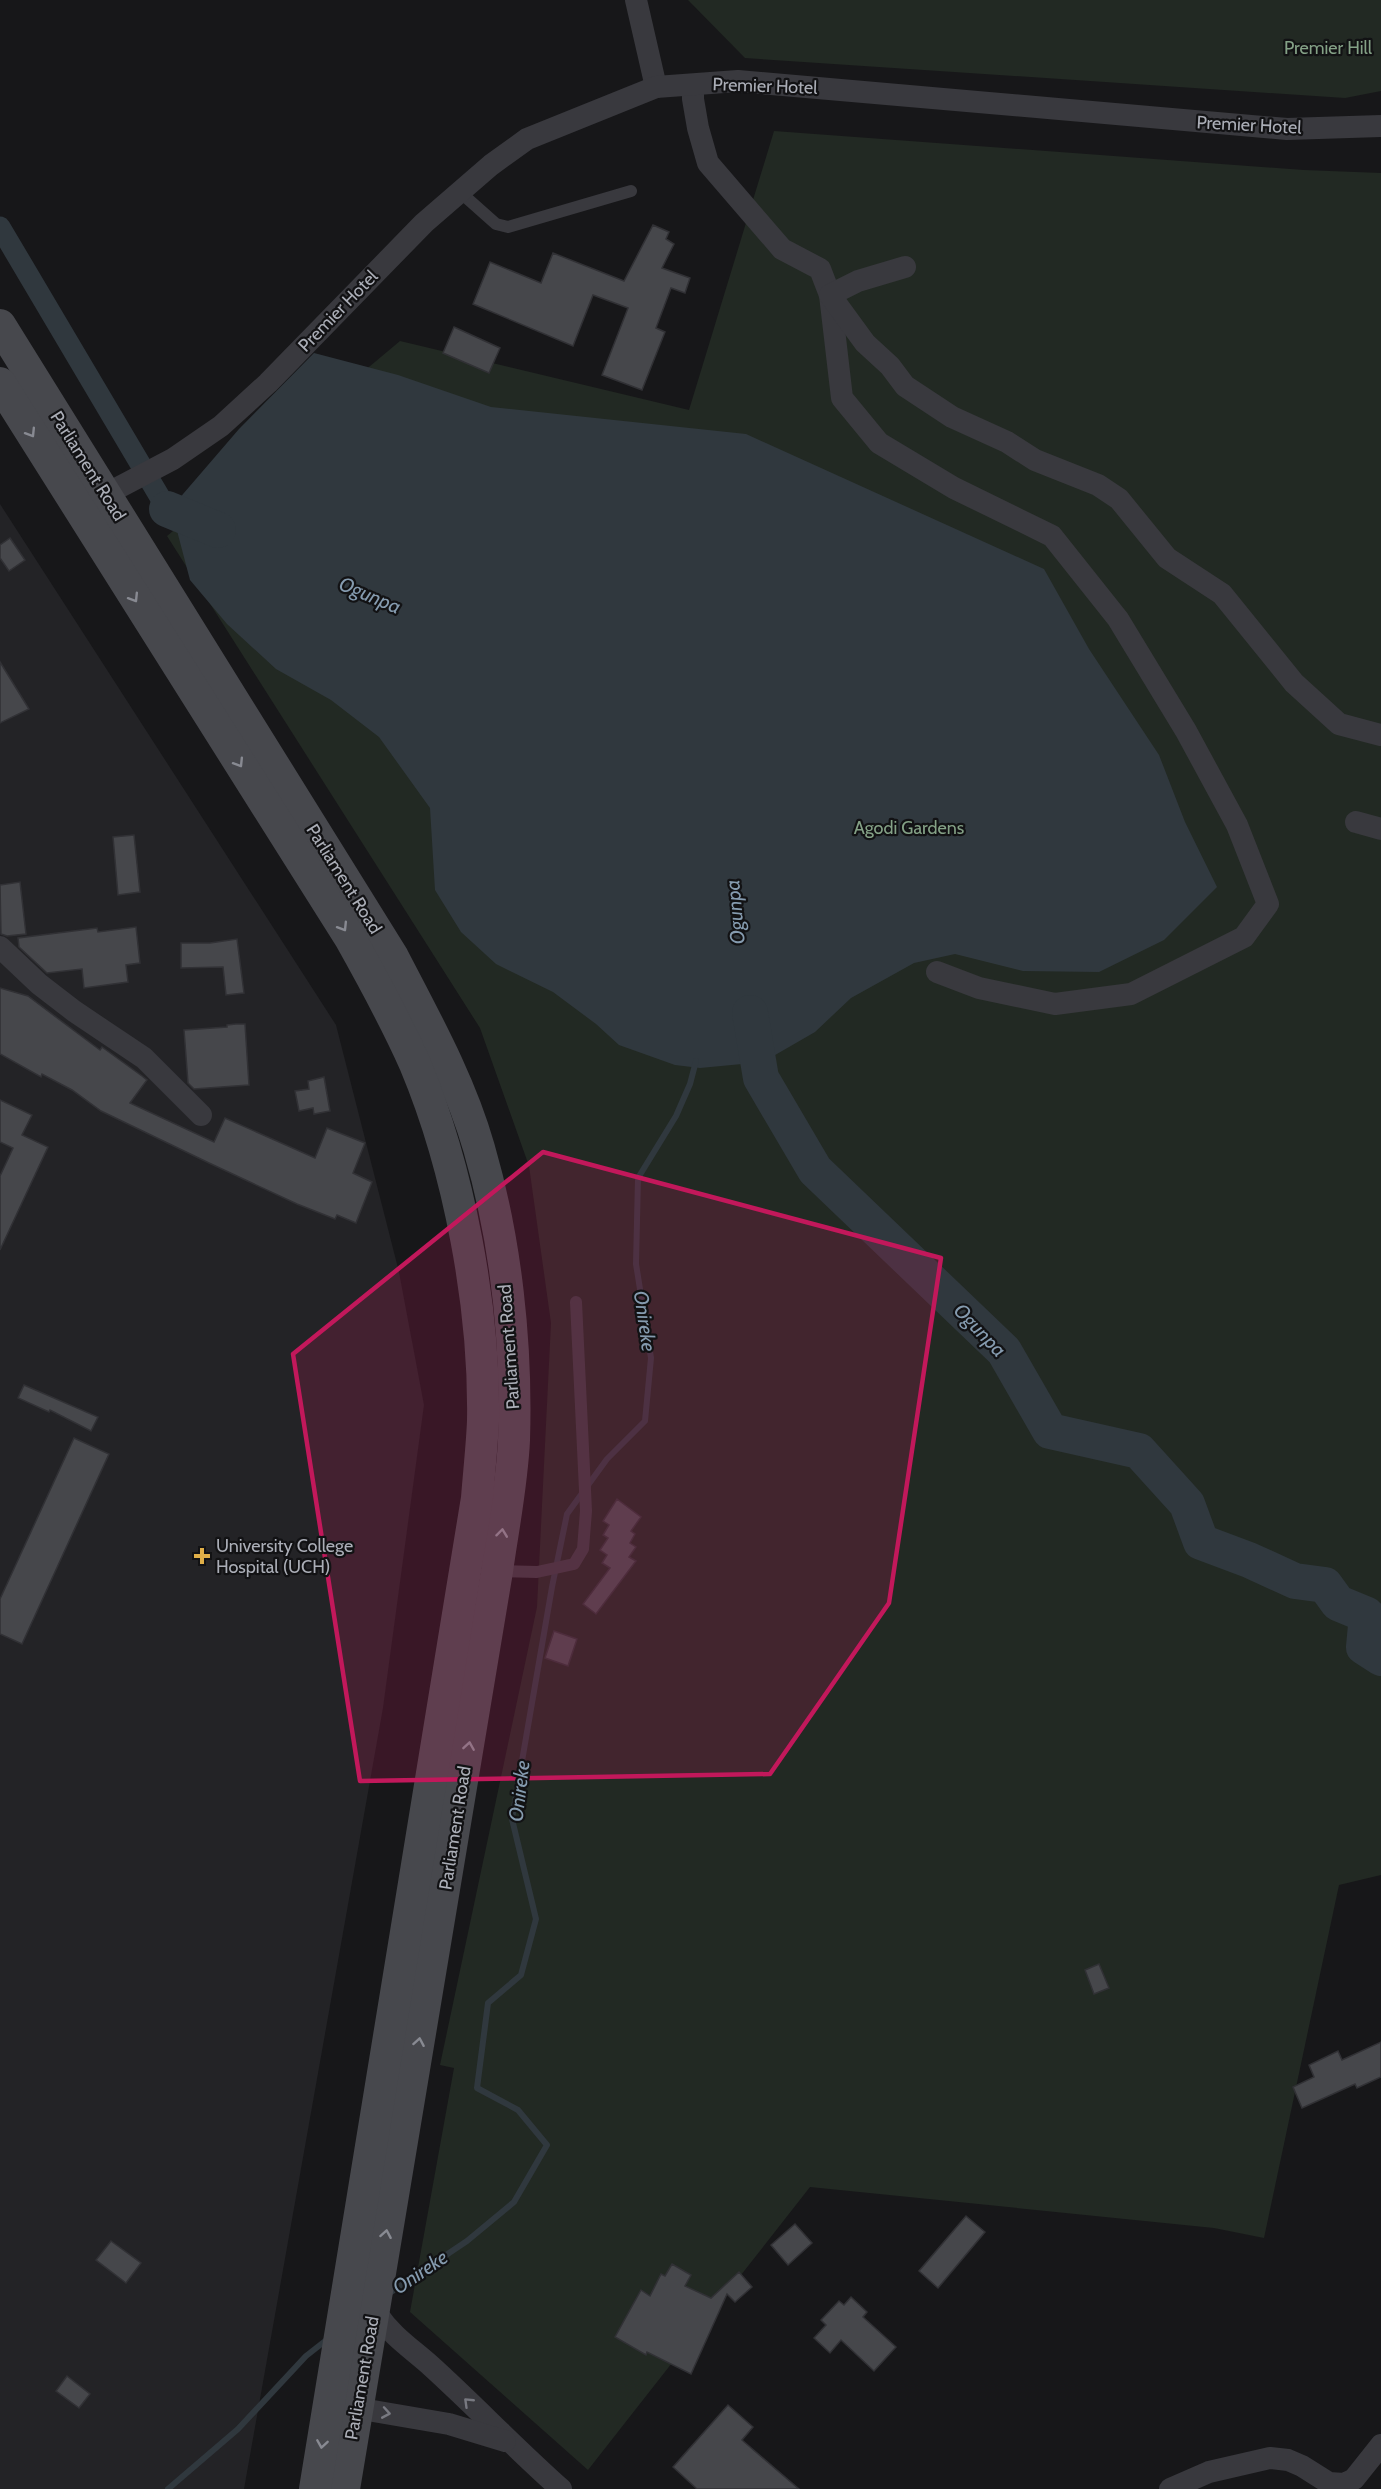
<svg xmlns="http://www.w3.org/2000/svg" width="1381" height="2489" viewBox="0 0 1381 2489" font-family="Cabin,sans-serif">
<rect width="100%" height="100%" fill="#171719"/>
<path fill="#232326" d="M 0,504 L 336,1025 L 399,1272 L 424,1405 L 383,1708 L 244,2489 L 0,2489 Z"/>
<g fill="#222923">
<path d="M 688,0 L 1381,0 L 1381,91 L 1345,98 L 745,58 Z"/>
<path d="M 774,131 L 1304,170 L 1381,173 L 1381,1875 L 1339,1885 L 1264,2238 L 1214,2228 L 810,2187 L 588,2470 L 410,2312 L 454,2068 L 440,2065 L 537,1607 L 551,1323 L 529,1166 L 480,1028 L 167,536 L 400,341 L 689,410 Z"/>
</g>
<path fill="#30383e" d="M 314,353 L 398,375 L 491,407 L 746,434 L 1044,569 L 1089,649 L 1159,755 L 1185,822 L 1217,887 L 1164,940 L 1099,972 L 1023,971 L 955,954 L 914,963 L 851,998 L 815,1032 L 763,1062 L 700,1068 L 675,1065 L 619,1045 L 596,1024 L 553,992 L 496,964 L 461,932 L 435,890 L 430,808 L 379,737 L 331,700 L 276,669 L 227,624 L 190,580 L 171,508 L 239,429 Z"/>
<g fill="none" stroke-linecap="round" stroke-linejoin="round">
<g stroke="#30383e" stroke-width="6">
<path d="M 388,2294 L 467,2241 L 514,2202 L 547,2145 L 518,2110 L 477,2088 L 488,2003 L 521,1975 L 536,1919 L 512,1819 L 552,1587 L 567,1514 L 607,1459 L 645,1421 L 651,1358 L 636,1264 L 638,1178 L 676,1116 L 690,1084 L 696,1061"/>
<path d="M 168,2489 L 238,2429 L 306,2356 L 329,2338"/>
</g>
<path stroke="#30383e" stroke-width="21" d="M 0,227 L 167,509"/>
<g stroke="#30383e" stroke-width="36">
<path d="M 167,509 L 218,530"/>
<path d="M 750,1013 L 761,1078 L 815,1170 L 1004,1351 L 1050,1431 L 1139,1451 L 1187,1504 L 1201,1542 L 1249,1560 L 1295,1581 L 1325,1585 L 1338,1603 L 1367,1615 L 1364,1647 L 1381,1658"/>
</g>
</g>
<g fill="#46474b" stroke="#313135" stroke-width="1.5">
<path d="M 653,225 L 669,232 L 666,239 L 674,244 L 662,268 L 690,278 L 685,293 L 671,288 L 656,328 L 665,332 L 642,390 L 602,375 L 628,308 L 593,295 L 573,346 L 473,304 L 490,262 L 541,283 L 553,253 L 624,281 Z"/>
<path d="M 454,327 L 500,348 L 489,373 L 443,353 Z"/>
<path d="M 10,538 L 25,560 L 9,571 L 0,558 L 0,545 Z"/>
<path d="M 0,662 L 29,709 L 0,723 Z"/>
<path d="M 134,835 L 140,892 L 118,895 L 113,837 Z"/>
<path d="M 20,882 L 26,934 L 7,936 L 1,934 L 0,885 Z"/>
<path d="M 136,927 L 140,963 L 126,965 L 128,982 L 84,988 L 82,969 L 47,973 L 19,947 L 18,938 L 97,928 L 98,932 Z"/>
<path d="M 237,939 L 244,993 L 226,995 L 223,967 L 181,968 L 181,943 L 210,943 Z"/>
<path d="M 0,988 L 28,996 L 100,1050 L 102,1047 L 142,1076 L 147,1080 L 130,1103 L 214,1142 L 225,1118 L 315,1158 L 327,1128 L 365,1143 L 353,1173 L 372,1182 L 356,1223 L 337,1215 L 335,1219 L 297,1204 L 209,1163 L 101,1111 L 72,1090 L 42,1074 L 41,1077 L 0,1054 Z"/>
<path d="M 236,1024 L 245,1024 L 249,1085 L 194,1089 L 188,1083 L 184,1030 L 227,1027 L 227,1025 Z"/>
<path d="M 324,1077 L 330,1111 L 314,1114 L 313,1108 L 299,1111 L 295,1091 L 309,1089 L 308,1081 Z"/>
<path d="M 0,1100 L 32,1115 L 22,1135 L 48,1147 L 0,1250 L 0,1176 L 13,1148 L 0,1142 Z"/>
<path d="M 24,1385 L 98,1417 L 91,1431 L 50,1410 L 49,1412 L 18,1398 Z"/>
<path d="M 74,1438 L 109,1454 L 22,1644 L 0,1634 L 0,1599 Z"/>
<path d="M 617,1499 L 641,1517 L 631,1531 L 635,1534 L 630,1543 L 636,1547 L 629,1557 L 636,1561 L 596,1614 L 583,1604 L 610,1568 L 602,1563 L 607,1555 L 600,1550 L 608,1538 L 603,1535 L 609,1525 L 603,1521 Z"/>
<path d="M 554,1631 L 577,1639 L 568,1666 L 545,1658 Z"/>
<path d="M 1099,1964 L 1109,1988 L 1094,1994 L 1085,1970 Z"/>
<path d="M 1381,2042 L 1381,2077 L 1357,2088 L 1355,2084 L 1302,2108 L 1293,2087 L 1314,2077 L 1309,2065 L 1338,2051 L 1342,2060 Z"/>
<path d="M 966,2216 L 985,2232 L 938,2288 L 919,2271 Z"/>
<path d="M 795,2224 L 812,2243 L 788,2265 L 771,2245 Z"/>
<path d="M 111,2241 L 141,2263 L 126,2283 L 96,2260 Z"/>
<path d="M 672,2264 L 691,2275 L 685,2286 L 711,2298 L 739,2272 L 752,2287 L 735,2302 L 727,2294 L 691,2374 L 647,2352 L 646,2355 L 615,2337 L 641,2290 L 650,2296 L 661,2274 L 665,2276 Z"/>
<path d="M 851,2297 L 867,2312 L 863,2317 L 896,2347 L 874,2371 L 841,2340 L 830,2353 L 814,2338 L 826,2325 L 821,2320 L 839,2301 L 844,2305 Z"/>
<path d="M 67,2376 L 90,2394 L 79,2408 L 56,2391 Z"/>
<path d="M 728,2405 L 753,2427 L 742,2440 L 799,2489 L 697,2489 L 673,2467 Z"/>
</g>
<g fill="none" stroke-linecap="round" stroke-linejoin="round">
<g stroke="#39393e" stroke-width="12">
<path d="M 460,192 L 496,224 L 508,227 L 631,191"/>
<path d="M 499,1571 L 537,1572 L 574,1564 L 583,1549 L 586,1511 L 576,1302"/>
</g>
<g stroke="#39393e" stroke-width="22">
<path d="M 636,0 L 656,87"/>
<path d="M 693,85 L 693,99 L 698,128 L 708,163 L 782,249 L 820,269 L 830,295 L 842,398 L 879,443 L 954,488 L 1052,536 L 1118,619 L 1186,731 L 1237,825 L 1268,904 L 1244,937 L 1131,994 L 1055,1004 L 979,988 L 937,972"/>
<path d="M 905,267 L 858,281 L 830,295 L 865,343 L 890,366 L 905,386 L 952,417 L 1007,442 L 1035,460 L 1098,485 L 1119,499 L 1167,558 L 1222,594 L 1294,683 L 1339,724 L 1381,735"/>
<path d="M 93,501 L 173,459 L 221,426 L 268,383 L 424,223 L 491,165 L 527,139 L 656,87 L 738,81 L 1287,129 L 1381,126"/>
<path d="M 1356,822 L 1381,829"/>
<path d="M 0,947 L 39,984 L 74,1011 L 144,1058 L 201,1115"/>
<path d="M 372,2317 L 378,2315 C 392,2336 412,2349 431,2366 C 475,2406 516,2449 561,2489"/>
<path d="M 344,2406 L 449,2424 L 505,2441"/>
<path d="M 1170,2489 L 1209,2472 L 1270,2458 L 1288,2460 L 1302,2466 L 1329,2483 L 1344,2484 L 1354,2479 L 1381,2445"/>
</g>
<g stroke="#47484d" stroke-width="32">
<path d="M 0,325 L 393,957 C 425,1019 460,1081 479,1148 C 506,1241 517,1343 514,1440 C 512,1484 503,1528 497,1571 L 344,2489"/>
<path d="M 0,383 L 350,938 C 373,979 396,1021 415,1064 C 459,1169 485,1307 483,1421 C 482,1446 479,1472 477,1498 L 315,2489"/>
</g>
</g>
<defs><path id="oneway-chevron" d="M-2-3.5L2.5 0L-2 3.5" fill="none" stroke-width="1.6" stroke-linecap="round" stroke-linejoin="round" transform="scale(1.5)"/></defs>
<g stroke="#888a92">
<use href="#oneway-chevron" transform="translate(31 433) rotate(58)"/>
<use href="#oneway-chevron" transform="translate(134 598) rotate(58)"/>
<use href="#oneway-chevron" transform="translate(239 763) rotate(58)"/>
<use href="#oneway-chevron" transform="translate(343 927) rotate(58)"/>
<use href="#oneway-chevron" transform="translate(502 1533) rotate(-83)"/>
<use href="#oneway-chevron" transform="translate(469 1746) rotate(-81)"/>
<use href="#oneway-chevron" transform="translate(419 2042) rotate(-80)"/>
<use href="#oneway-chevron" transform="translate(386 2234) rotate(-80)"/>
<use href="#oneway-chevron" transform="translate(322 2444) rotate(99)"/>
</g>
<g stroke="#787981">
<use href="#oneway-chevron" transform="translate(468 2402) rotate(-136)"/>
<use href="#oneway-chevron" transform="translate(386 2413) rotate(10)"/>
</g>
<path fill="#c2185b" fill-opacity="0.2" stroke="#c2185b" stroke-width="4.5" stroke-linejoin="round" d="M 543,1152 L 941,1258 L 889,1603 L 770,1774 L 360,1781 L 293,1354 Z"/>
<path fill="#e0af48" stroke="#121214" stroke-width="2" d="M199 1547h6v6h6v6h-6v6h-6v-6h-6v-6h6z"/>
<g text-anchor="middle" stroke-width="4.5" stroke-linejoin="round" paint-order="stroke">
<g font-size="18" fill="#84a186" stroke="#121214">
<text x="1328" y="54">Premier Hill</text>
<text x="909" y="834">Agodi Gardens</text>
</g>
<g font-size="18" fill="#abaeb7" stroke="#121214">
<text transform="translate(765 86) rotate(2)" y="6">Premier Hotel</text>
<text transform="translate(1249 125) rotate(3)" y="6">Premier Hotel</text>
<text transform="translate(338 311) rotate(-46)" y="6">Premier Hotel</text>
<text transform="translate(88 466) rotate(58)" y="6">Parliament Road</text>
<text transform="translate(344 879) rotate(58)" y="6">Parliament Road</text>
<text transform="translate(509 1347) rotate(-94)" y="6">Parliament Road</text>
<text transform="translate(455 1828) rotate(-81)" y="6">Parliament Road</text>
<text transform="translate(362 2378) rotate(-80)" y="6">Parliament Road</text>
</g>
<g font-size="18" fill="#abaeb7" stroke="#121214" text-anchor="start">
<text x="216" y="1552">University College<tspan x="216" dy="21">Hospital (UCH)</tspan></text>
</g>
<g font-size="20" font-style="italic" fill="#859baf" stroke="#121214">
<text transform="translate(370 595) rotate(23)" y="7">Ogunpa</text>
<text transform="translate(735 912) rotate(-95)" y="7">Ogunpa</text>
<text transform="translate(645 1321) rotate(82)" y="7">Onireke</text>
<text transform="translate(980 1330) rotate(46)" y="7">Ogunpa</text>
<text transform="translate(519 1791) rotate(-83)" y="7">Onireke</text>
<text transform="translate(420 2272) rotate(-34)" y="7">Onireke</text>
</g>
</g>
</svg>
